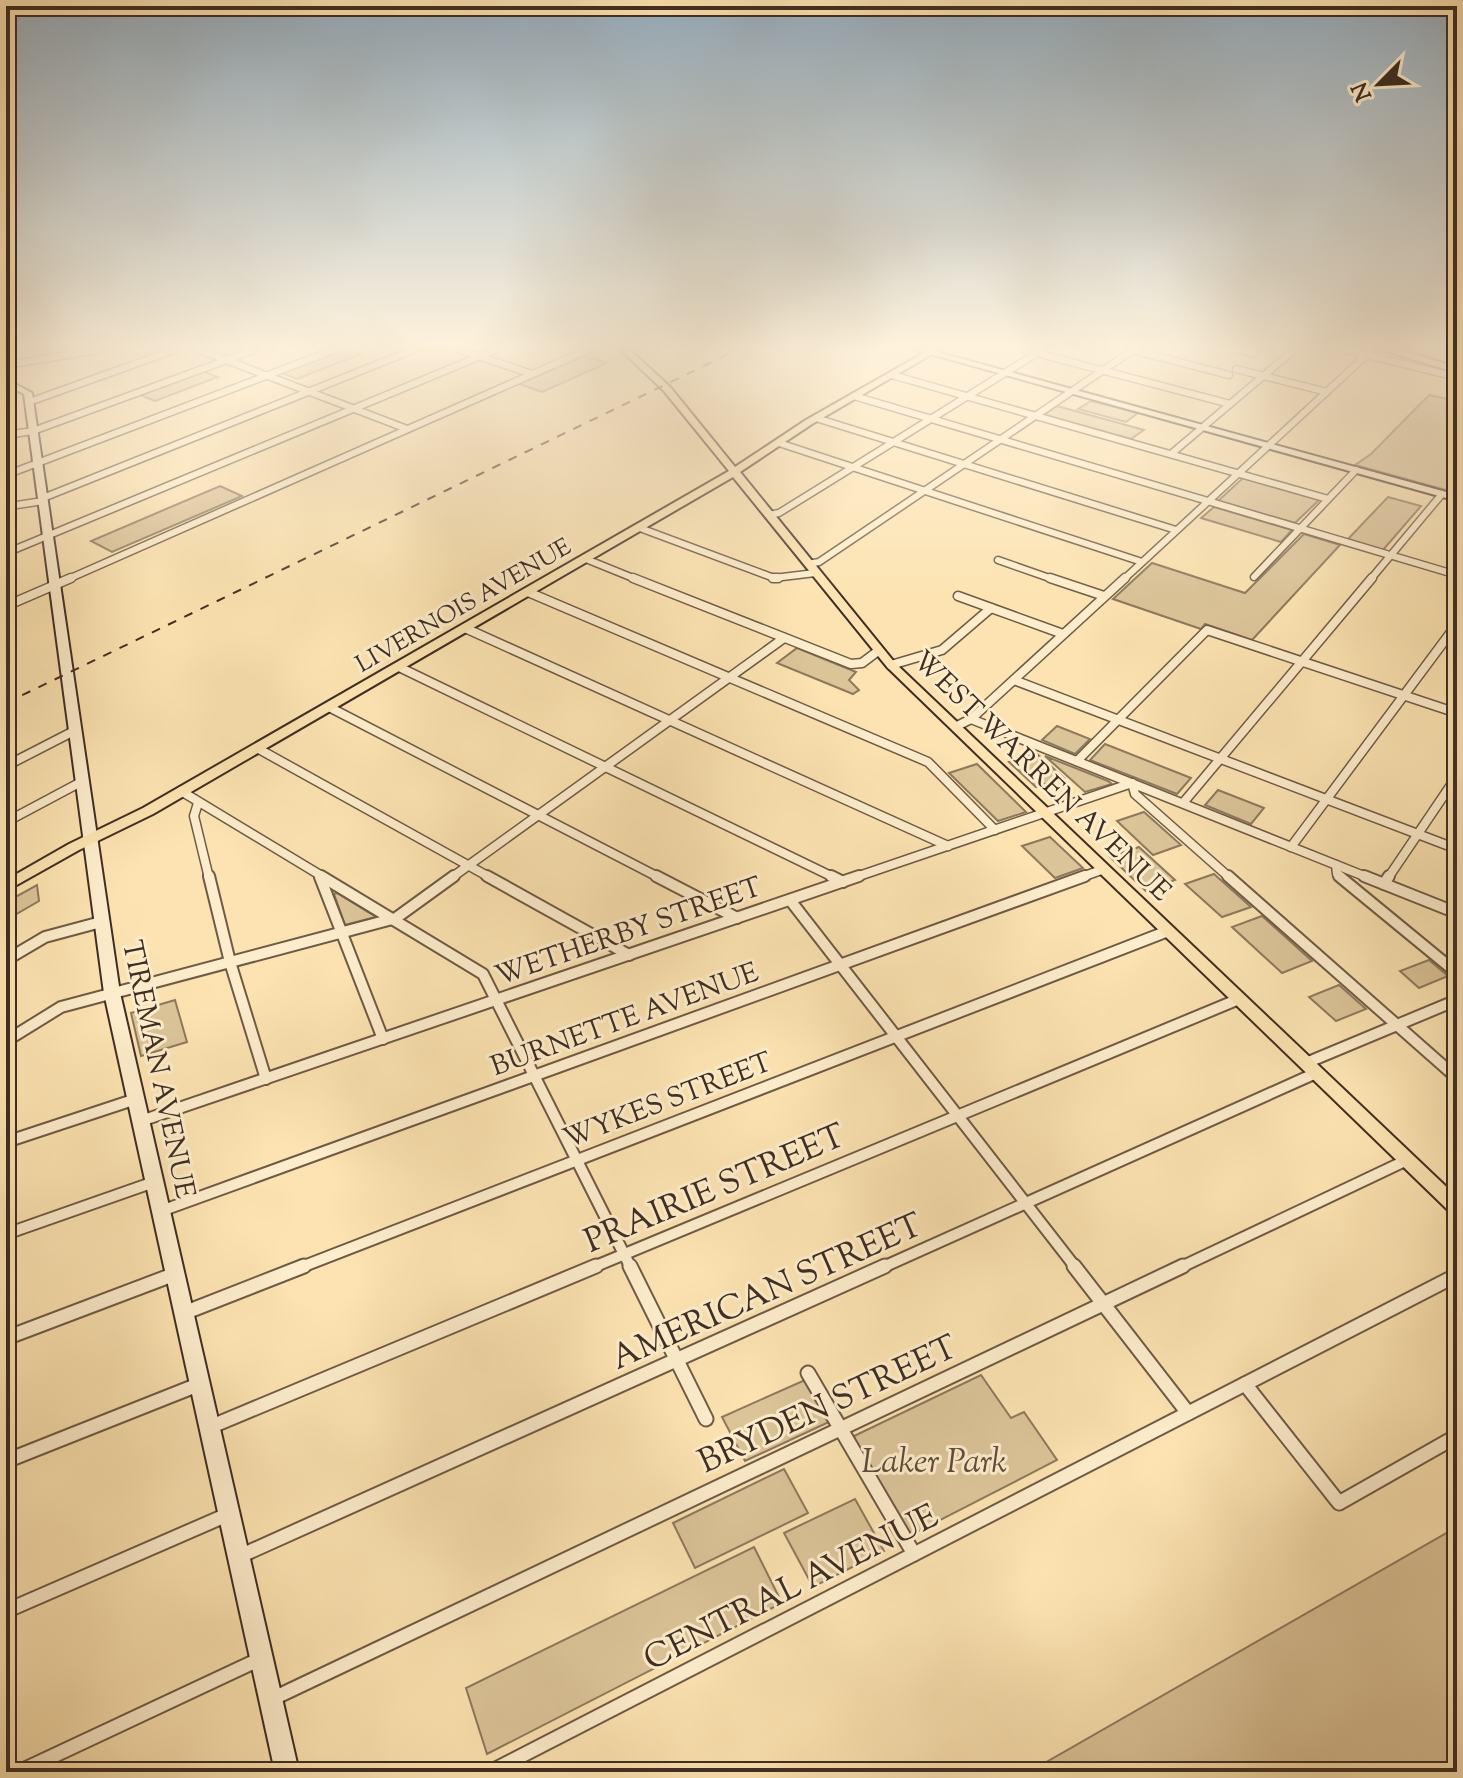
<svg xmlns="http://www.w3.org/2000/svg" width="1463" height="1778" viewBox="0 0 1463 1778" font-family="'Sorts Mill Goudy',serif">
<rect width="100%" height="100%" fill="#fce3b1"/>
<filter id="stains"><feTurbulence type="fractalNoise" baseFrequency=".0025" numOctaves="4"/><feColorMatrix values="0 0 0 0 .2 0 0 0 0 .09 0 0 0 0 .02 0 0 0 .5 -.17"/></filter>
<radialGradient id="worn" r=".72"><stop offset=".6" stop-color="#630" stop-opacity="0"/><stop offset="1" stop-color="#630" stop-opacity=".3"/></radialGradient>
<g fill="#dcc499" stroke="#8e785e" stroke-width="2">
<path d="M 341,350 L 361,354 L 297,379 L 282,373 Z"/>
<path d="M 584,356 L 607,363 L 542,392 L 519,384 Z"/>
<path d="M 202,371 L 218,377 L 155,401 L 140,395 Z"/>
<path d="M 1429,395 L 1457,401 L 1457,493 L 1355,465 L 1371,454 Z"/>
<path d="M 1091,401 L 1138,413 L 1126,422 L 1078,409 Z"/>
<path d="M 1057,406 L 1144,430 L 1131,439 L 1044,415 Z"/>
<path d="M 1243,478 L 1319,500 L 1295,523 L 1218,501 Z"/>
<path d="M 220,486 L 242,496 L 112,552 L 91,541 Z"/>
<path d="M 1388,497 L 1421,506 L 1383,550 L 1348,539 Z"/>
<path d="M 1214,507 L 1292,530 L 1281,542 L 1201,518 Z"/>
<path d="M 1304,534 L 1340,545 L 1252,640 L 1205,624 L 1201,629 L 1113,599 L 1152,563 L 1245,593 Z"/>
<path d="M 797,648 L 856,672 L 849,680 L 859,690 L 853,694 L 777,663 Z"/>
<path d="M 1057,726 L 1090,739 L 1075,754 L 1042,740 Z"/>
<path d="M 1105,744 L 1191,778 L 1177,794 L 1090,760 Z"/>
<path d="M 1036,753 L 1064,778 L 1036,787 L 1009,762 Z"/>
<path d="M 1045,756 L 1108,781 L 1112,784 L 1085,792 Z"/>
<path d="M 977,764 L 1026,812 L 998,821 L 949,773 Z"/>
<path d="M 1218,790 L 1264,808 L 1251,824 L 1205,805 Z"/>
<path d="M 1144,812 L 1181,845 L 1153,855 L 1117,821 Z"/>
<path d="M 1050,837 L 1083,868 L 1055,878 L 1022,846 Z"/>
<path d="M 1139,847 L 1175,880 L 1146,891 L 1110,857 Z"/>
<path d="M 1214,874 L 1251,907 L 1222,917 L 1185,884 Z"/>
<path d="M 37,885 L 39,901 L 6,920 L 6,902 Z"/>
<path d="M 337,893 L 376,917 L 345,925 L 334,894 Z"/>
<path d="M 1262,916 L 1312,961 L 1282,973 L 1232,927 Z"/>
<path d="M 1429,960 L 1448,976 L 1419,988 L 1400,971 Z"/>
<path d="M 1339,985 L 1366,1009 L 1336,1021 L 1309,997 Z"/>
<path d="M 175,1000 L 187,1042 L 141,1056 L 131,1013 Z"/>
<path d="M 981,1375 L 1011,1418 L 1024,1412 L 1057,1460 L 909,1536 L 852,1437 Z"/>
<path d="M 805,1380 L 829,1422 L 745,1461 L 722,1417 Z"/>
<path d="M 784,1469 L 808,1513 L 695,1568 L 673,1523 Z"/>
<path d="M 855,1499 L 884,1551 L 813,1587 L 784,1533 Z"/>
<path d="M 1457,1527 L 1457,1772 L 1029,1772 Z"/>
<path d="M 754,1547 L 782,1603 L 487,1754 L 466,1688 Z"/>
</g>
<g fill="none" stroke-linecap="round" stroke-linejoin="round">
<defs>
<g id="street-far3">
<path d="M 200,350 L 407,429"/>
<path d="M 460,350 L 532,374"/>
<path d="M 1025,350 L 1230,404"/>
<path d="M 1132,350 L 1229,375"/>
<path d="M 1240,350 L 1254,354"/>
<path d="M 1346,350 L 1457,377"/>
<path d="M 6,365 L 98,350"/>
<path d="M 1236,369 L 1327,392"/>
<path d="M 892,375 L 1328,499"/>
<path d="M 854,396 L 1457,575"/>
<path d="M 29,402 L 174,350"/>
<path d="M 816,418 L 1176,530"/>
<path d="M 6,435 L 33,431 L 254,350"/>
<path d="M 779,443 L 1142,562"/>
<path d="M 1171,454 L 1294,350"/>
<path d="M 6,475 L 334,350"/>
<path d="M 43,498 L 413,350"/>
<path d="M 6,503 L 17,505 L 43,501"/>
<path d="M 769,515 L 779,513 L 1042,350"/>
<path d="M 640,528 L 774,578 L 815,573"/>
<path d="M 6,553 L 495,350"/>
<path d="M 586,559 L 638,580"/>
<path d="M 998,560 L 1055,580"/>
<path d="M 808,564 L 819,562 L 1133,350"/>
<path d="M 1254,577 L 1356,470"/>
<path d="M 66,580 L 587,350"/>
<path d="M 1123,580 L 1372,350"/>
<path d="M 1370,580 L 1442,494"/>
</g>
<g id="street-far2">
<path d="M 633,578 L 851,664 L 862,663 L 878,651"/>
<path d="M 773,578 L 778,578"/>
<path d="M 1050,578 L 1104,596"/>
<path d="M 528,592 L 928,762 L 995,830"/>
<path d="M 958,596 L 1063,634"/>
<path d="M 6,606 L 71,578"/>
<path d="M 465,628 L 948,846"/>
<path d="M 891,665 L 942,650 L 991,608"/>
<path d="M 399,667 L 835,878"/>
<path d="M 1014,680 L 1457,849"/>
<path d="M 329,707 L 660,878"/>
<path d="M 971,719 L 1369,878"/>
<path d="M 955,727 L 971,719 L 1125,578"/>
<path d="M 257,748 L 491,878"/>
<path d="M 1077,761 L 1207,630 L 1457,713"/>
<path d="M 6,766 L 74,731"/>
<path d="M 1132,783 L 1135,794 L 1230,878"/>
<path d="M 181,791 L 325,878"/>
<path d="M 198,803 L 194,816 L 209,878"/>
<path d="M 1183,803 L 1372,578"/>
<path d="M 6,822 L 81,782"/>
<path d="M 1291,847 L 1457,624"/>
<path d="M 1336,865 L 1337,874 L 1342,878"/>
<path d="M 451,878 L 784,638"/>
<path d="M 853,878 L 1132,783"/>
<path d="M 1079,878 L 1104,869"/>
<path d="M 1388,878 L 1457,776"/>
</g>
<g id="street-far1">
<path d="M 209,876 L 230,962 L 266,1079"/>
<path d="M 321,876 L 483,974 L 631,1268"/>
<path d="M 487,876 L 629,955"/>
<path d="M 656,876 L 737,918"/>
<path d="M 831,876 L 843,882"/>
<path d="M 1228,876 L 1457,1078"/>
<path d="M 1339,876 L 1457,973"/>
<path d="M 1364,876 L 1457,913"/>
<path d="M 320,877 L 383,1039"/>
<path d="M 1384,884 L 1389,876"/>
<path d="M 790,900 L 1076,1268"/>
<path d="M 6,960 L 45,937 L 101,922"/>
<path d="M 6,1041 L 61,1007 L 396,918 L 454,876"/>
<path d="M 1306,1063 L 1457,1000"/>
<path d="M 141,1121 L 859,876"/>
<path d="M 6,1142 L 136,1099"/>
<path d="M 161,1211 L 1085,876"/>
<path d="M 6,1234 L 154,1182"/>
<path d="M 299,1268 L 1168,931"/>
<path d="M 591,1268 L 1239,999"/>
<path d="M 881,1268 L 1316,1073"/>
<path d="M 1179,1268 L 1407,1160"/>
</g>
<g id="street">
<path d="M 630,1266 L 706,1419"/>
<path d="M 1074,1266 L 1188,1413"/>
<path d="M 184,1313 L 304,1266"/>
<path d="M 6,1338 L 175,1274"/>
<path d="M 808,1373 L 914,1554"/>
<path d="M 1245,1384 L 1339,1503 L 1457,1436"/>
<path d="M 210,1427 L 596,1266"/>
<path d="M 6,1461 L 200,1384"/>
<path d="M 238,1557 L 885,1266"/>
<path d="M 6,1611 L 229,1514"/>
<path d="M 272,1699 L 1183,1266"/>
<path d="M 19,1772 L 262,1658"/>
<path d="M 490,1772 L 1457,1275"/>
</g>
<g id="secondary">
<path d="M 916,350 L 930,350 L 1457,495 L 1457,501 Z"/>
<path d="M 6,379 L 32,393 L 120,993 L 299,1772 L 275,1772 L 104,993 L 24,394 L 6,385 Z"/>
</g>
<path id="primary" d="M 621,350 L 630,350 L 670,387 L 735,467 L 806,420 L 929,350 L 939,350 L 812,424 L 740,472 L 895,663 L 1457,1197 L 1457,1215 L 1451,1213 L 887,667 L 733,477 L 153,814 L 79,850 L 6,891 L 6,880 L 69,844 L 143,808 L 729,471 L 664,391 Z"/>
<path id="highway" d="M 1383,350 L 1400,350 L 1457,367 L 1457,373 Z"/>
</defs>
<use href="#street-far3" stroke="#6e5a46" stroke-width="9"/>
<use href="#street-far2" stroke="#6e5a46" stroke-width="11"/>
<use href="#street-far1" stroke="#6e5a46" stroke-width="14"/>
<use href="#street" stroke="#6e5a46" stroke-width="17"/>
<use href="#secondary" stroke="#3f2d23" stroke-width="4"/>
<use href="#primary" stroke="#3f2d23" stroke-width="4"/>
<use href="#highway" stroke="#3f2d23" stroke-width="4"/>
<use href="#street-far3" stroke="#fdedcc" stroke-width="6"/>
<use href="#street-far2" stroke="#fdedcc" stroke-width="8"/>
<use href="#street-far1" stroke="#fdedcc" stroke-width="10"/>
<use href="#street" stroke="#fdedcc" stroke-width="13"/>
<use href="#secondary" fill="#fdedcc" fill-rule="evenodd"/>
<use href="#primary" fill="#fce3b1" fill-rule="evenodd"/>
<use href="#highway" fill="#fce3b1" fill-rule="evenodd"/>
<path stroke="#3f2d23" stroke-width="2" stroke-dasharray="9 9" stroke-linecap="butt" d="M 6,703 L 737,350"/>
</g>
<linearGradient id="sky" x2="0" y2="1"><stop stop-color="#96aebf"/><stop offset="0.58" stop-color="#fef2dc"/><stop offset="1" stop-color="#fef2dc" stop-opacity="0"/></linearGradient>
<rect width="1463" height="599" fill="url(#sky)"/>
<g text-anchor="middle" stroke-width="6" stroke-linejoin="round" paint-order="stroke">
<g font-size="24" fill="#3f2d23" stroke="#fdedcc">
<text transform="translate(463 605) rotate(-30)" y="8">LIVERNOIS AVENUE</text>
</g>
<g font-size="28" fill="#3f2d23" stroke="#fdedcc">
<text transform="translate(1043 775) rotate(44)" y="10">WEST WARREN AVENUE</text>
<text transform="translate(628 930) rotate(-19)" y="10">WETHERBY STREET</text>
<text transform="translate(624 1018) rotate(-20)" y="10">BURNETTE AVENUE</text>
<text transform="translate(160 1069) rotate(78)" y="10">TIREMAN AVENUE</text>
<text transform="translate(667 1099) rotate(-21)" y="10">WYKES STREET</text>
</g>
<g font-size="34" fill="#3f2d23" stroke="#fdedcc">
<text transform="translate(714 1187) rotate(-23)" y="12">PRAIRIE STREET</text>
<text transform="translate(766 1290) rotate(-24)" y="12">AMERICAN STREET</text>
<text transform="translate(827 1403) rotate(-25)" y="12">BRYDEN STREET</text>
<text transform="translate(790 1586) rotate(-27)" y="12">CENTRAL AVENUE</text>
</g>
<g font-size="34" font-style="italic" fill="#5e4b3b" stroke="#fdedcc">
<text x="934" y="1472">Laker Park</text>
</g>
</g>
<rect width="1463" height="1778" fill="none" stroke="#fce3b1" stroke-width="32"/>
<rect x="8" y="8" width="1447" height="1762" fill="none" stroke="#3f2d23" stroke-width="4"/>
<rect x="16" y="16" width="1431" height="1746" fill="none" stroke="#3f2d23" stroke-width="2"/>
<g transform="translate(1379 84) rotate(246)" stroke="#fdedcc" stroke-width="6" paint-order="stroke">
<path d="M0-6L14 30L0 20L-14 30Z" fill="#3f2d23"/>
<text y="-12" font-size="22" font-weight="bold" text-anchor="middle" fill="#3f2d23">N</text>
</g>
<rect width="100%" height="100%" filter="url(#stains)"/>
<rect width="100%" height="100%" fill="url(#worn)"/>
</svg>
